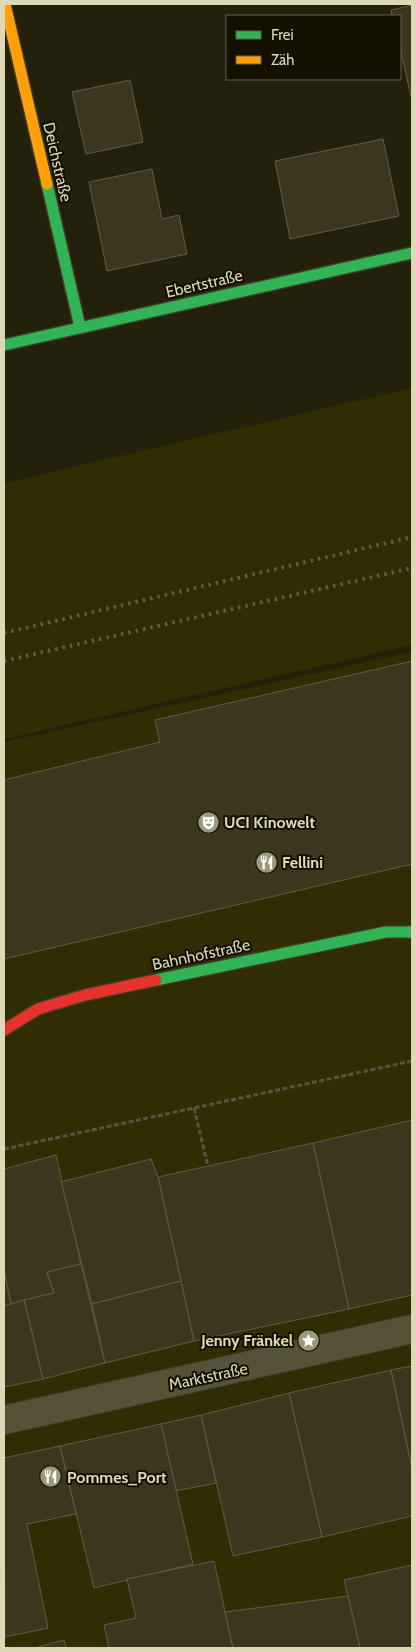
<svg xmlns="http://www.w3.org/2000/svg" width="416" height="1652" viewBox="0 0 416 1652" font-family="Cabin,sans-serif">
<rect width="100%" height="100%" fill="#23200b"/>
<g fill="#322c02">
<path d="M 412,388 L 412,645 L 4,739 L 4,483 Z"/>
<path d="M 412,652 L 412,1648 L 4,1648 L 4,742 Z"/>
</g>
<g fill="#3d361f" stroke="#635b45">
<path d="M 412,5 L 412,101 L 400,48 L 400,16 L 392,16 L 391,10 Z"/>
<path d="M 130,80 L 143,142 L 86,154 L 72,92 Z"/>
<path d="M 383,139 L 399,216 L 290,239 L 275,161 Z"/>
<path d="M 152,169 L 162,219 L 179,215 L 187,254 L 107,271 L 89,182 Z"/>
<path d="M 412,661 L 412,864 L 4,959 L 4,780 L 160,742 L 155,720 Z"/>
<path d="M 412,1120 L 412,1295 L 349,1309 L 313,1143 Z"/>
<path d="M 313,1143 L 349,1309 L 194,1341 L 158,1177 Z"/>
<path d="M 56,1155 L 81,1264 L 47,1272 L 54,1293 L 11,1304 L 4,1271 L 4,1169 Z"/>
<path d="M 151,1159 L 158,1177 L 181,1281 L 92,1304 L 61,1182 Z"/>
<path d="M 81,1264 L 105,1363 L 43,1379 L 24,1300 L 54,1293 L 47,1272 Z"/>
<path d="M 4,1271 L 11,1304 L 4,1306 Z"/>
<path d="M 181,1281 L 194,1341 L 105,1363 L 92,1304 Z"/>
<path d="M 24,1300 L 43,1379 L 4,1387 L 4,1306 Z"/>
<path d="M 412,1366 L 412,1469 L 391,1370 Z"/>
<path d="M 391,1370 L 412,1469 L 412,1516 L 322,1537 L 289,1393 Z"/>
<path d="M 289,1393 L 322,1537 L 233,1556 L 201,1415 Z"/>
<path d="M 201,1415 L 216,1483 L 175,1491 L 161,1424 Z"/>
<path d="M 161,1424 L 193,1564 L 94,1588 L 60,1446 Z"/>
<path d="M 60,1446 L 76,1514 L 27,1524 L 48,1628 L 5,1637 L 4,1458 Z"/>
<path d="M 214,1561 L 233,1648 L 109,1648 L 104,1625 L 136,1618 L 127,1579 Z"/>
<path d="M 412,1565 L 412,1648 L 360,1648 L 344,1580 Z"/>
<path d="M 348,1596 L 360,1648 L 233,1648 L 225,1612 Z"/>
<path d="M 64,1640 L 66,1648 L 34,1648 Z"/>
</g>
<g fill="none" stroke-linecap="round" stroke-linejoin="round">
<defs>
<path id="street" d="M 4,1420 L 412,1329"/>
<g id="fast">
<path d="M 47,184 L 80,327"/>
<path d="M 4,345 L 412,253"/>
<path d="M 156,980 L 386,932 L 412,932"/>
</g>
<path id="slow" d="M 5,4 L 47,184"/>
<path id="jam" d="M 4,1030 L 38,1009 L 85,995 L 156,980"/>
</defs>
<use href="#street" stroke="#3f3c28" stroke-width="30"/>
<use href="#fast" stroke="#3f3c28" stroke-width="14"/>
<use href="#slow" stroke="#3f3c28" stroke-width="14"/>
<use href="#jam" stroke="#3f3c28" stroke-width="14"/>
<g stroke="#57543e" stroke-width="3" stroke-dasharray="5 2.5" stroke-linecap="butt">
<path d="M 194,1108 L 208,1166"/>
<path d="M 4,1149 L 412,1061"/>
</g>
<use href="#street" stroke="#565237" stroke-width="28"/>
<use href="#fast" stroke="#30b455" stroke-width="11"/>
<use href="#slow" stroke="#ff9f0a" stroke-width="11"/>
<use href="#jam" stroke="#e5322d" stroke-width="11"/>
<g stroke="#5e5c46" stroke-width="4" stroke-dasharray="2.5 5" stroke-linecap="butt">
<path d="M 4,633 L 412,537"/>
<path d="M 4,661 L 412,568"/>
</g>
</g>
<defs>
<symbol id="theatre-disc" viewBox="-11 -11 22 22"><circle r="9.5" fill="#9c987a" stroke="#141000"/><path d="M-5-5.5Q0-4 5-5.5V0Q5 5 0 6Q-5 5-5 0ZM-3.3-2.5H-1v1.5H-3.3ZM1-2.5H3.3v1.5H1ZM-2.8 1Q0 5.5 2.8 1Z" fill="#fff"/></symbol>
<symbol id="restaurant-disc" viewBox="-11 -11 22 22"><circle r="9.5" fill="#9c987a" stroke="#141000"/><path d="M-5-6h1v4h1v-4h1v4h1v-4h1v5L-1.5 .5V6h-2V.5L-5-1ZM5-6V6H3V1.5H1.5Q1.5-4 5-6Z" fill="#fff"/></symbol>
<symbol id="sight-disc" viewBox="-11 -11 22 22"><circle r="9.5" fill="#9c987a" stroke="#141000"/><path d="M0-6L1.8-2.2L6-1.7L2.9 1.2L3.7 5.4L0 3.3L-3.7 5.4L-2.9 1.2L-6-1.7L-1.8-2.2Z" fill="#fff"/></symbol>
</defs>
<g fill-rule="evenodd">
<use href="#theatre-disc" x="196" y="810" width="25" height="25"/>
<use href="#restaurant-disc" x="254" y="850" width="25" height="25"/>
<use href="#sight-disc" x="296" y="1328" width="25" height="25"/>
<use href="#restaurant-disc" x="38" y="1464" width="25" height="25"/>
</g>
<g text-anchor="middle" stroke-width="4" stroke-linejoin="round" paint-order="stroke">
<g font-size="16" fill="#ddd8b6" stroke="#141000">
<text transform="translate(58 162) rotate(77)" y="6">Deichstraße</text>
<text transform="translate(204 283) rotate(-13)" y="6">Ebertstraße</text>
<text transform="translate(201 954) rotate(-12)" y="6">Bahnhofstraße</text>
<text transform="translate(208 1376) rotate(-12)" y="6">Marktstraße</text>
</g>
<g font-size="16" font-weight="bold" fill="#ddd8b6" stroke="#141000" text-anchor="start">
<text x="224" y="828">UCI Kinowelt</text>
<text x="282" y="868">Fellini</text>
<text x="293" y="1346" text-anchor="end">Jenny Fränkel</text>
<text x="67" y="1483">Pommes_Port</text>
</g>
</g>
<rect width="416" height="1652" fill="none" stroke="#ddd8b6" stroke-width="10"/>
<rect x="226" y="15" width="175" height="65" fill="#141000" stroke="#646049"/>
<rect x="236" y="31" width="25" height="8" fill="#30b455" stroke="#646049"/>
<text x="271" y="40" font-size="15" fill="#ddd8b6">Frei</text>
<rect x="236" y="56" width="25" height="8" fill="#ff9f0a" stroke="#646049"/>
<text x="271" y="65" font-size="15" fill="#ddd8b6">Zäh</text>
</svg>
